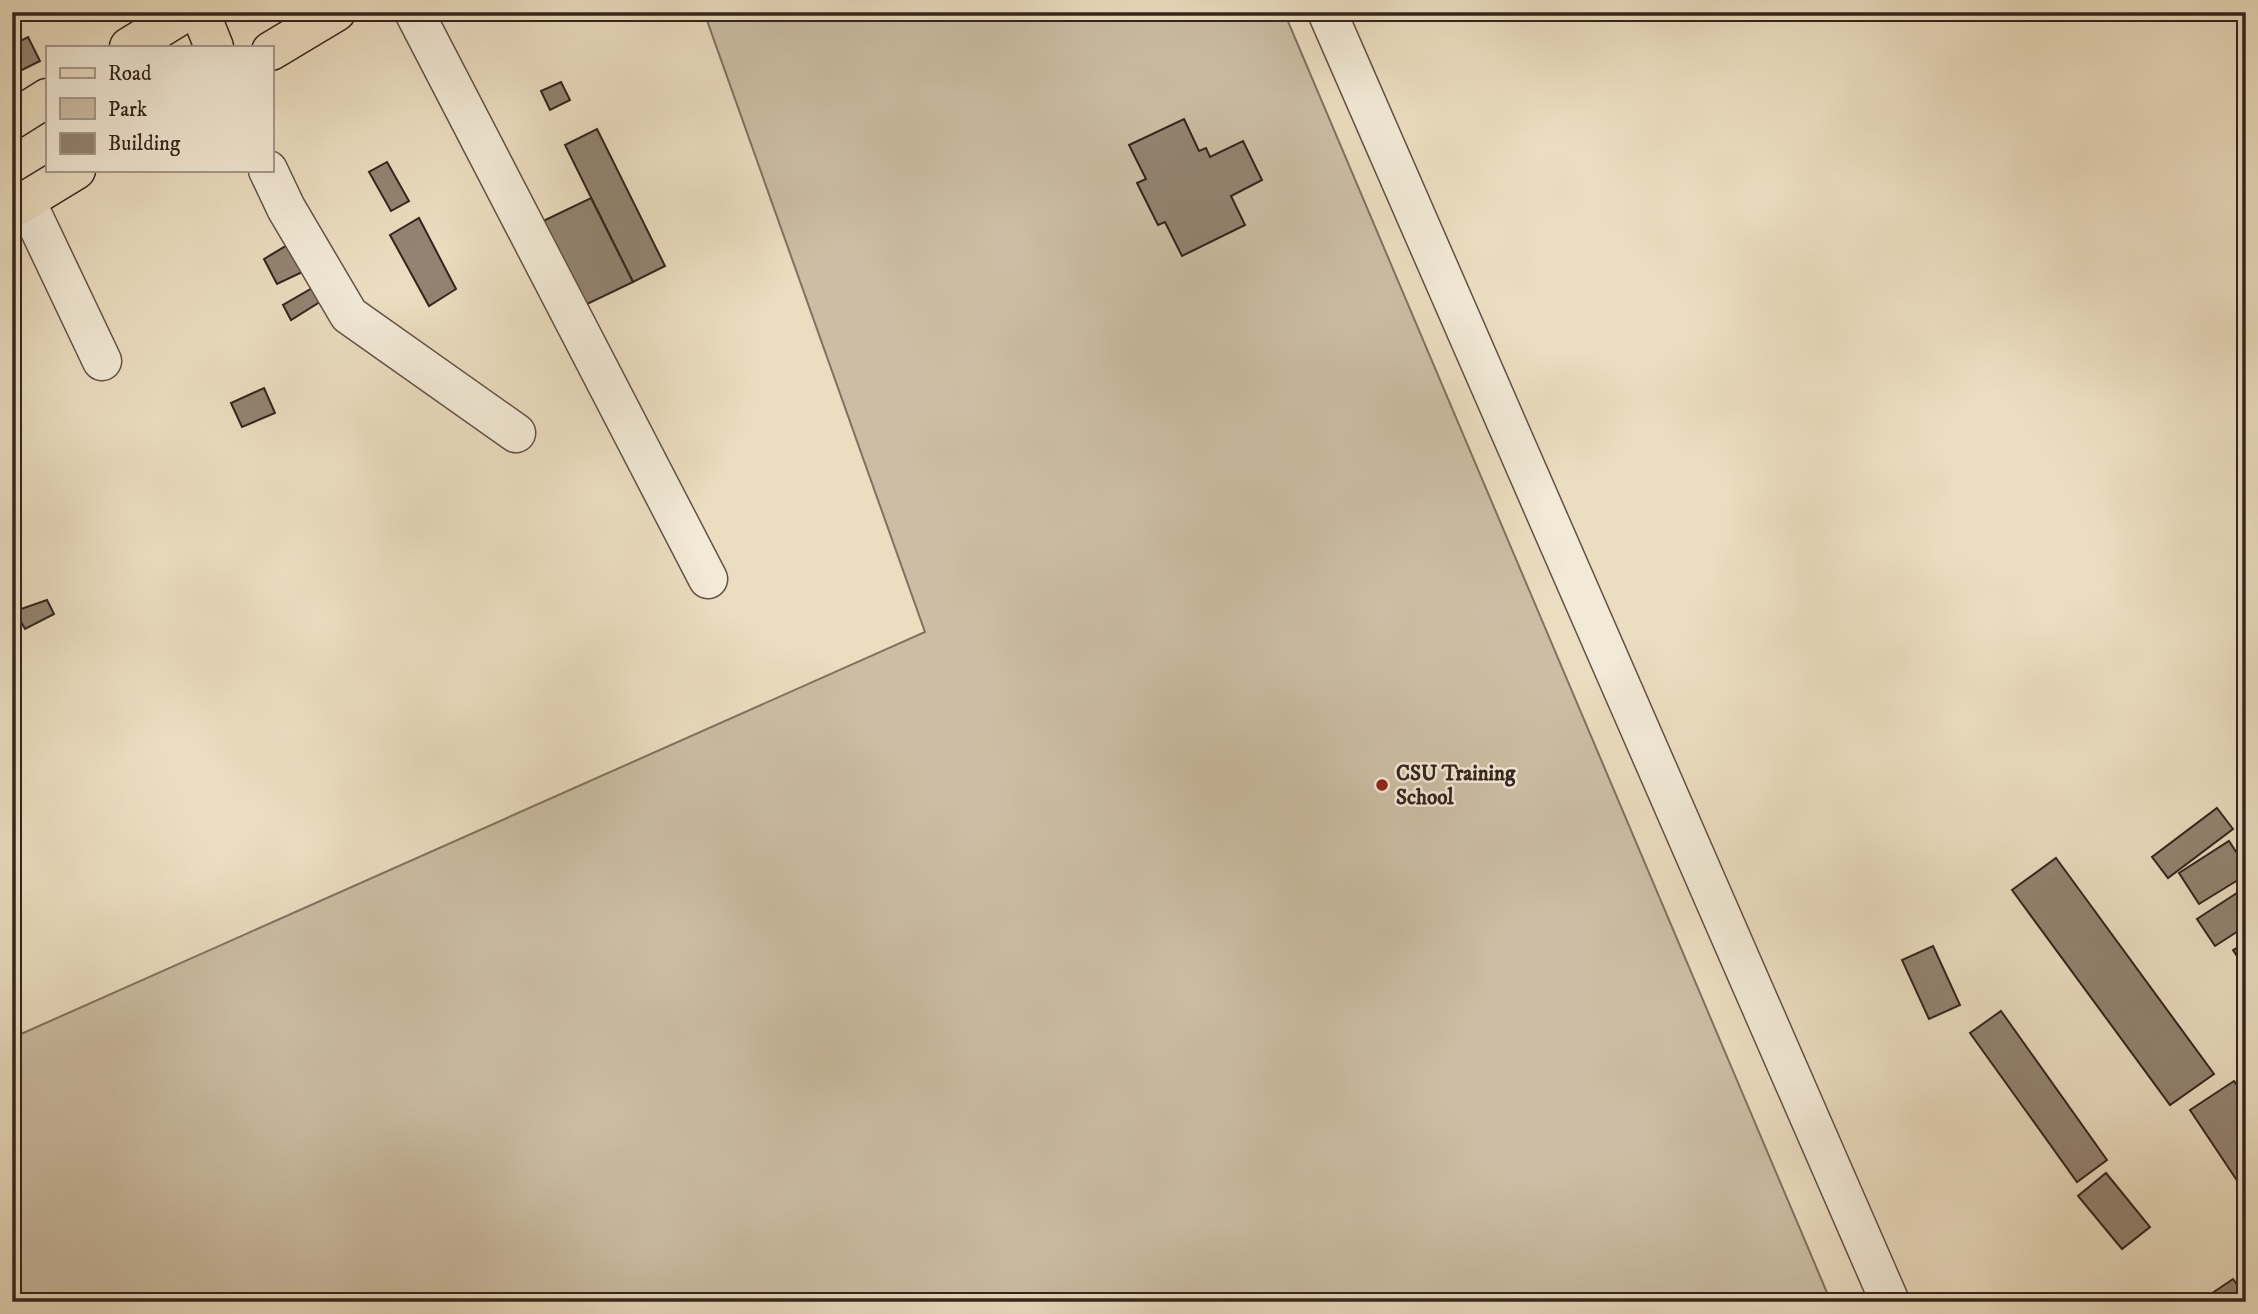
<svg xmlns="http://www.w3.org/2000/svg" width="2258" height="1314" viewBox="0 0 2258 1314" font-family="'IM FELL DW Pica',serif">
<rect width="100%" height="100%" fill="#ebddc0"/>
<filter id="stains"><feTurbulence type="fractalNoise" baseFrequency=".00286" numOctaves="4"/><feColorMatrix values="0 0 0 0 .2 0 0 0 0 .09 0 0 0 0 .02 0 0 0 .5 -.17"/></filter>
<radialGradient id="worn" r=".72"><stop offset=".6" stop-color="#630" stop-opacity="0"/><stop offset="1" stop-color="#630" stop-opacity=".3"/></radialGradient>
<path fill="#ccbea4" stroke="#807160" stroke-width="2" d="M 704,12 L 1284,12 L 1831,1302 L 12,1302 L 12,1038 L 925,632 Z"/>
<g fill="#938472" stroke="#34241d" stroke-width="2">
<path d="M 28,37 L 40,61 L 12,75 L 12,45 Z"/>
<path d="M 561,82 L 570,100 L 550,110 L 541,91 Z"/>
<path d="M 1184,119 L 1199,151 L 1206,148 L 1210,157 L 1243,141 L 1262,180 L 1231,196 L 1245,225 L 1182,256 L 1165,222 L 1158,225 L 1137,183 L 1146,179 L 1129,145 Z"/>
<path d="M 597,129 L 665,266 L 633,282 L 565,145 Z"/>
<path d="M 387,162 L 409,201 L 391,211 L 369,172 Z"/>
<path d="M 591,198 L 633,282 L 581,307 L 539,223 Z"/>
<path d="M 419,218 L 456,289 L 429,306 L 390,235 Z"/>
<path d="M 299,238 L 313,267 L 277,284 L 264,259 Z"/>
<path d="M 314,287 L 323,300 L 291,320 L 283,305 Z"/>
<path d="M 264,388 L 275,413 L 242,427 L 231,403 Z"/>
<path d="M 47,600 L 54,614 L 25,629 L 15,611 Z"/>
<path d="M 2217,808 L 2233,829 L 2168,878 L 2152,857 Z"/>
<path d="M 2229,841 L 2246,867 L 2246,875 L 2199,904 L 2179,873 Z"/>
<path d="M 2056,858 L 2214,1074 L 2170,1105 L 2012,890 Z"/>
<path d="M 2246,887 L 2246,926 L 2215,946 L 2197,919 Z"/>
<path d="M 2246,943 L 2246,970 L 2233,950 Z"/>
<path d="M 1933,946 L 1960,1005 L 1929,1019 L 1902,960 Z"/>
<path d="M 2001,1011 L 2107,1160 L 2077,1182 L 1970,1033 Z"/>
<path d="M 2234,1081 L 2246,1098 L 2246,1194 L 2190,1110 Z"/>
<path d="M 2106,1173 L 2150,1227 L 2122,1249 L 2078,1196 Z"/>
<path d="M 2233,1279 L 2246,1297 L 2246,1302 L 2199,1302 Z"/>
</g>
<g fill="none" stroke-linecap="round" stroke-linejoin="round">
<defs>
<g id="minor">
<path d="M 414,12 L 708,579"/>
<path d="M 1327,12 L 1890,1302"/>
<path d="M 268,170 L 286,208 L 349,315 L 516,433"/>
<path d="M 26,201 L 102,361"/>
</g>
<g id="major">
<path d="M 200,12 L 214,47"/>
<path d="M 129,47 L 186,12"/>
<path d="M 271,51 L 336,12"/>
<path d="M 12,120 L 47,98"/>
<path d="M 12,209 L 76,170"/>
</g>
</defs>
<use href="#minor" stroke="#625246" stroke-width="41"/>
<use href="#major" stroke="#34241d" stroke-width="41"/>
<use href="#minor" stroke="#f2e9d6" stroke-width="38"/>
<use href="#major" stroke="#ebddc0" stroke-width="38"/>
</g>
<circle fill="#8f2418" stroke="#f2e9d6" stroke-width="2.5" cx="1382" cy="785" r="7"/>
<g text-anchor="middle" stroke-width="5" stroke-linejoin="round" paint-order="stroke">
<g font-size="21" font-weight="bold" fill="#34241d" stroke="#f2e9d6" text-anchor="start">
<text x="1396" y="780">CSU Training<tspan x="1396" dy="24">School</tspan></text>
</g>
</g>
<rect width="2258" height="1314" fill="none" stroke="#ebddc0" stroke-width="42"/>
<rect x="14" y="14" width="2230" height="1286" fill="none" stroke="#34241d" stroke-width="3.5"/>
<rect x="21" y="21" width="2216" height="1272" fill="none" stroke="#34241d" stroke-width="2"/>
<rect x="46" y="46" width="228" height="126" fill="#f2e9d6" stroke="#a69a8c" stroke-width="2"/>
<rect x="60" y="68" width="35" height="10" fill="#ebddc0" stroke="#a69a8c" stroke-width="2"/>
<text x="108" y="80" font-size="21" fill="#34241d">Road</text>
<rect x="60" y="98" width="35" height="21" fill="#ccbea4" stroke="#a69a8c" stroke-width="2"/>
<text x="108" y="116" font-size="21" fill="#34241d">Park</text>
<rect x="60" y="133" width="35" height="21" fill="#938472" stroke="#a69a8c" stroke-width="2"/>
<text x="108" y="150" font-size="21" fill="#34241d">Building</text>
<rect width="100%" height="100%" filter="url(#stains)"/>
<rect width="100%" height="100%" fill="url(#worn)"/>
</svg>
